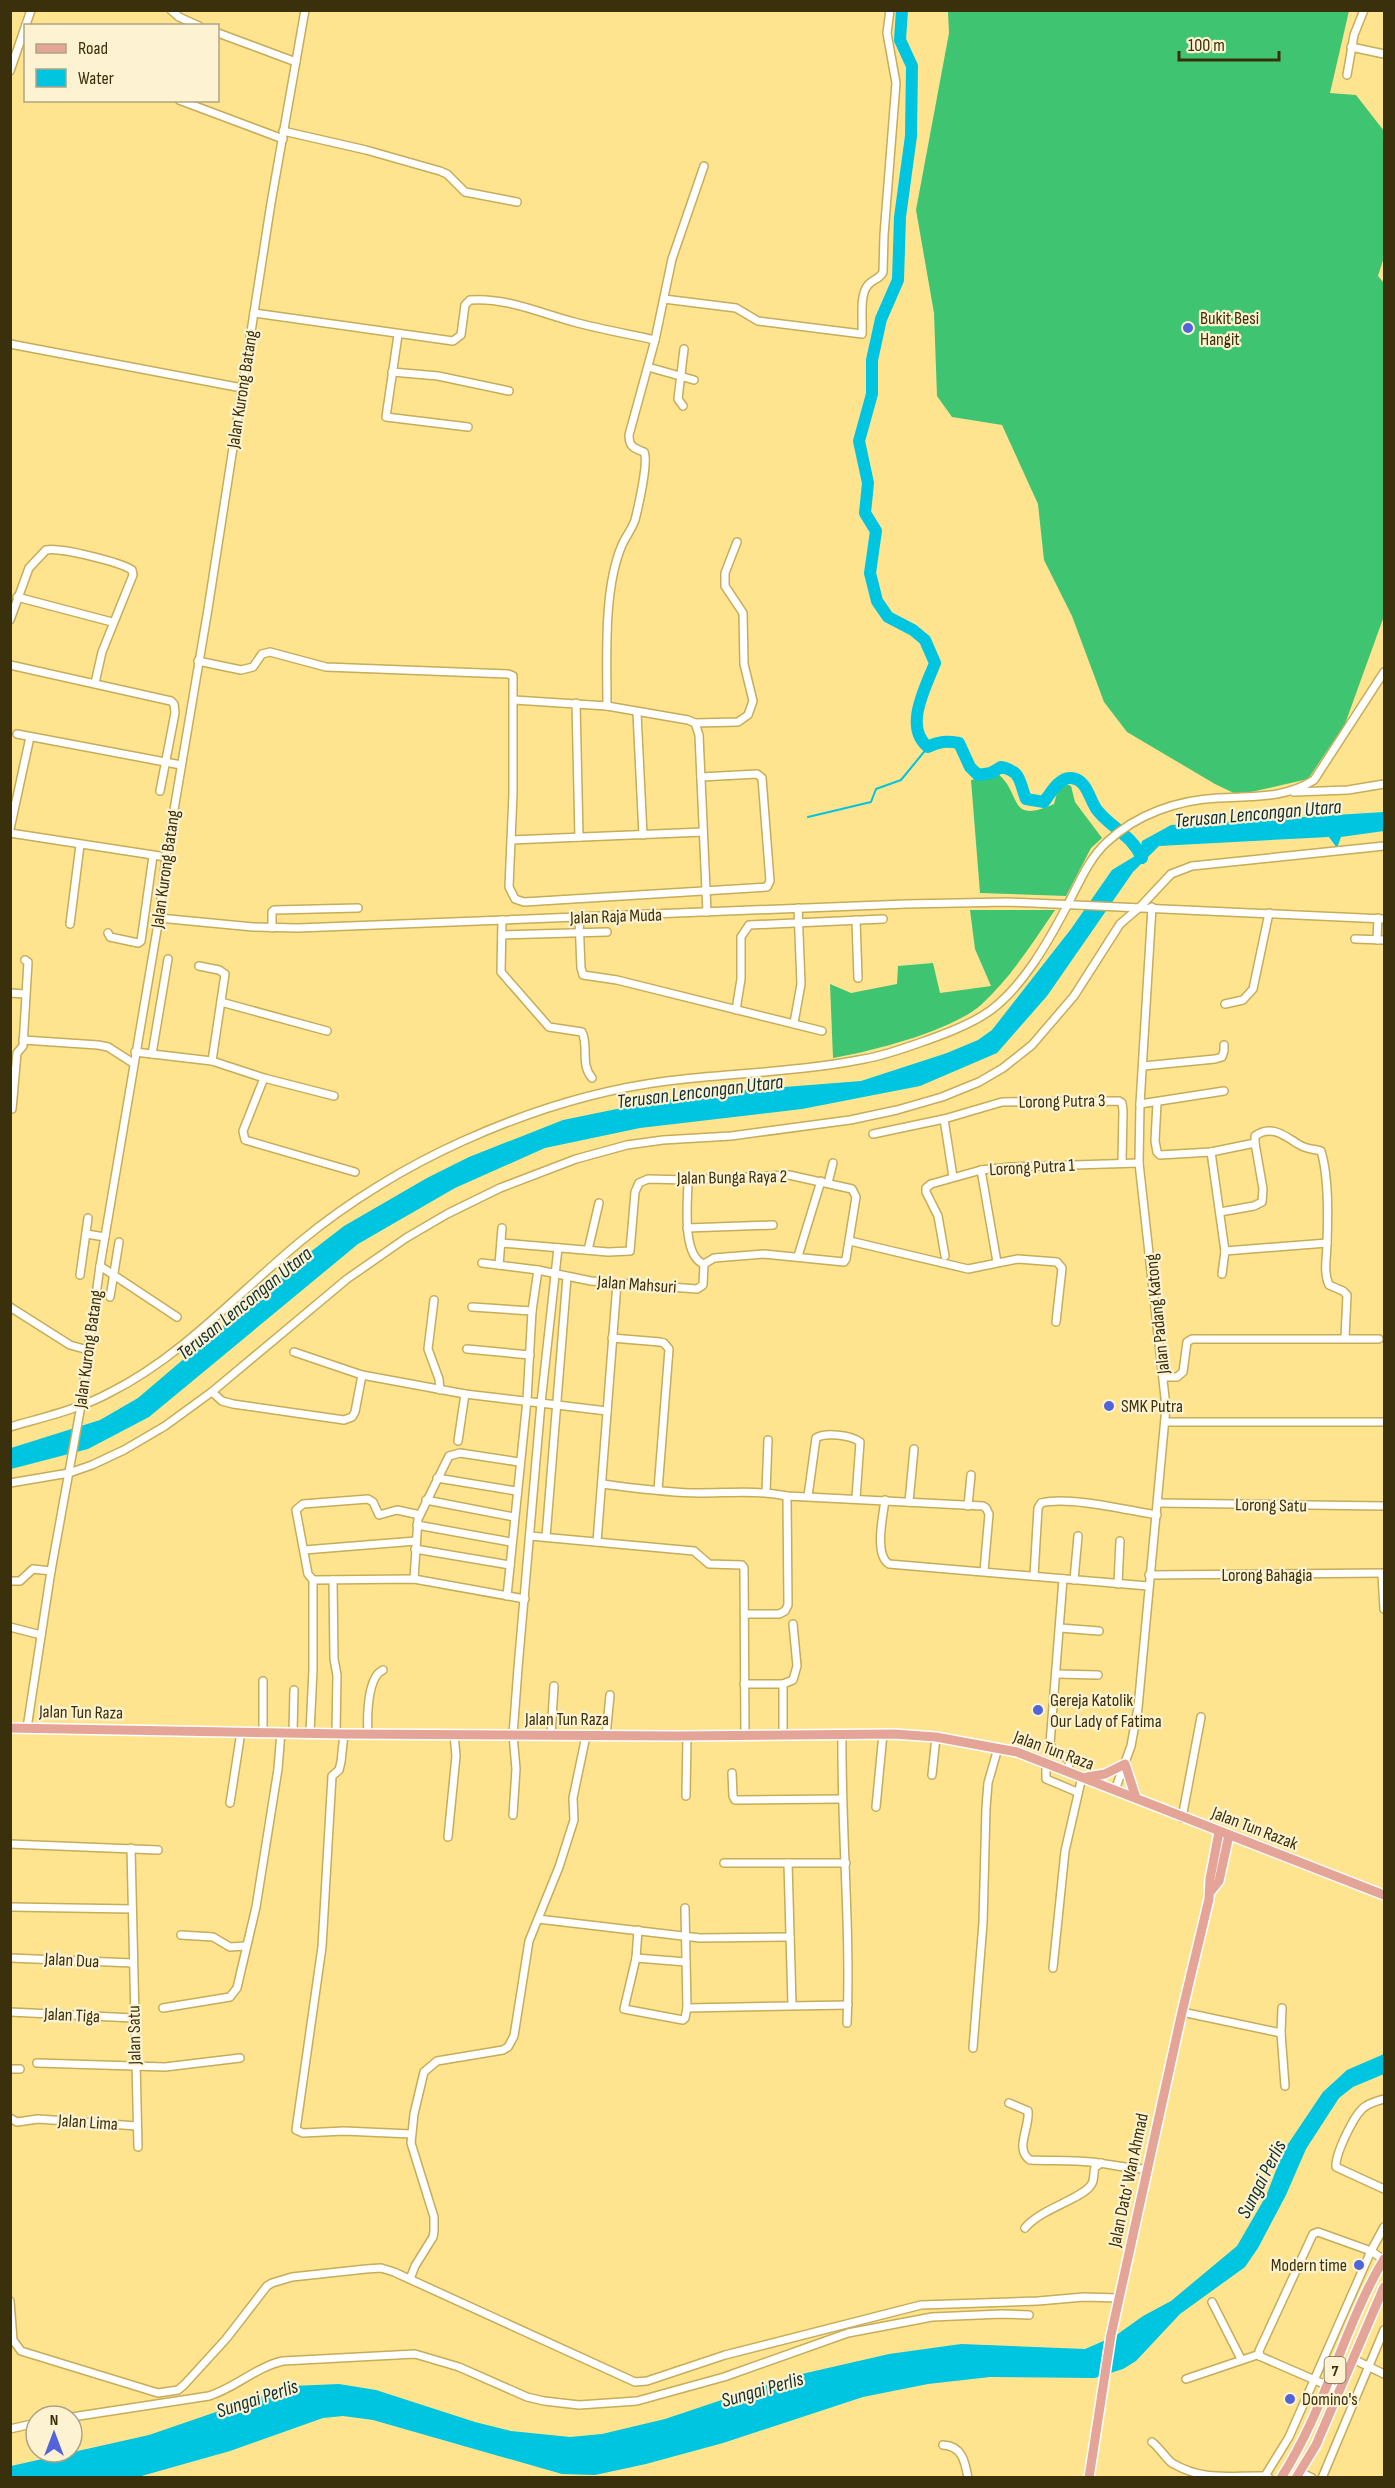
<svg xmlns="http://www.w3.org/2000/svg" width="1395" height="2488" viewBox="0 0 1395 2488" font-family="'Sofia Sans Condensed',sans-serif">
<rect width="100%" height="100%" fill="#ffe48f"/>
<g fill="#3fc472">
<path d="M 948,11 L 1349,11 L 1330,93 L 1356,95 L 1384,131 L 1384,257 L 1378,276 L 1384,283 L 1384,616 L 1345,724 L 1308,779 L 1238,795 L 1215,784 L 1127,732 L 1104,702 L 1072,616 L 1044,560 L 1038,504 L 1002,425 L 952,417 L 937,396 L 934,313 L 916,210 L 949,33 Z"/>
<path d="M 998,774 C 1022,793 1007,825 1054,804 L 1060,782 L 1071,786 L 1075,802 L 1102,838 L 1091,848 L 1066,896 L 980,893 L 971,780 Z"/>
<path d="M 970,910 L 1055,910 C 1033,942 1012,976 982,1004 C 952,1031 873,1051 833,1058 L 830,984 L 851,993 L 897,984 L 898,966 L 933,963 L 940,993 L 991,986 L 975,949 Z"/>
</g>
<g fill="#00c5e1">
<path d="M 1384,812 L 1384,831 L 1341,837 L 1337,848 L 1329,837 L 1159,846 L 1133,872 L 1047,996 L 997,1053 L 920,1086 L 802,1109 L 640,1128 L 545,1148 L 455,1188 L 358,1244 L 149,1417 L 88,1449 L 11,1469 L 11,1448 L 100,1420 L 138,1398 L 300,1260 L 344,1226 L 427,1178 L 469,1157 L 563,1120 L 646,1103 L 719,1092 L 861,1081 L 947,1053 L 978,1040 L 992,1030 L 1071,929 L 1112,870 L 1140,853 L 1142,841 L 1171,825 Z"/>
<path d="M 1384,2054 L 1384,2074 L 1353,2087 L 1339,2098 L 1306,2149 L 1286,2195 L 1258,2248 L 1245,2267 L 1180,2314 L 1136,2361 L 1123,2369 L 1095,2378 L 990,2377 L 928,2384 L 863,2397 L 723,2443 L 646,2464 L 595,2475 L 562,2474 L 373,2420 L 343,2416 L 323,2418 L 230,2451 L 138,2477 L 11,2478 L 11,2466 L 149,2435 L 292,2386 L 339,2384 L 376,2390 L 475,2422 L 511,2431 L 570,2437 L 602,2434 L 665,2419 L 793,2376 L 889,2354 L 961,2344 L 1085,2349 L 1115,2336 L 1143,2316 L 1171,2301 L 1237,2246 L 1266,2196 L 1284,2150 L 1323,2092 L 1347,2070 Z"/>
</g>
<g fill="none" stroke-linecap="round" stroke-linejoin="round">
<path stroke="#00c5e1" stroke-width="2" d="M 808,817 L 871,802 L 876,789 L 901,780 L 928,747"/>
<path stroke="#00c5e1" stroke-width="12" d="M 902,10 L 900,40 L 912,66 L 911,136 L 900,217 L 898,280 L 881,319 L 872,360 L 872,394 L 859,441 L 868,483 L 865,513 L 876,531 L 870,573 L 877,601 L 888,617 L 913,630 L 925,640 L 935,663 C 926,687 903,727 928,747 C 939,741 947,741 959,743 L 970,767 L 978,775 L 991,773 L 1001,767 C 1022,771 1019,782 1026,799 L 1044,802 C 1050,794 1059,777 1071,778 C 1087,779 1089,799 1097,810 C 1111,828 1131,834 1142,858"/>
<defs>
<g id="minor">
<path d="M 171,10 L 179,17 L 199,26"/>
<path d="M 218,33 L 296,62"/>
<path d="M 1351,47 L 1384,54"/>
<path d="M 10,71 L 31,10"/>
<path d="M 1347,75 L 1354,35 L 1364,10"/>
<path d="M 179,100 L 283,139"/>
<path d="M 283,131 L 366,150 L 440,171 L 447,174 L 465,192 L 517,202"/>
<path d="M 664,299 L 736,308 L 758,321 L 862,334 C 863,321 859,295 868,285 C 873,279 880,279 883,272 L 884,235 L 896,83 L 887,33 L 890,10"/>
<path d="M 254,313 L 453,341 L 461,335 L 465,305 L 470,300 C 505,297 540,313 574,322 C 600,329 628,334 655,340"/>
<path d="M 398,335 L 386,417 L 468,427"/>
<path d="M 10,344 L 242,388"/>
<path d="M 648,367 L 694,380"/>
<path d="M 392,372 L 438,376 L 509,391"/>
<path d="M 683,406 L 678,399 L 684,349"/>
<path d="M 17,597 L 112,622"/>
<path d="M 10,620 L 29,568 L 46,550 C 60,547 120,562 132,570 L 133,575 L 102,652 L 95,683"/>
<path d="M 198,661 L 241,670 L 253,667 L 262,654 L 270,652 L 326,667 L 508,674 L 513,676 L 513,794 L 509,887 L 515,899 L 524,902 L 767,887 L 770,881 L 762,778 L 757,774 L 701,777"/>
<path d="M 10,665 L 171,701 L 174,704 L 175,713 L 160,791"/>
<path d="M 514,700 L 607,706 L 688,720 L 695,723 L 699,735 L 707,912"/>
<path d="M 576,703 L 579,837"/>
<path d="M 607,706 C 607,659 603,589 622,545 C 626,536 632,529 635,520 C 638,508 649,461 644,452 C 634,448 629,447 629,435 L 655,340 L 672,259 L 704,166"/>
<path d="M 637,713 L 643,835"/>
<path d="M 695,723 L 738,722 L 748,715 L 753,701 L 744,664 L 743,613 L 725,586 L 725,573 L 737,542"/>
<path d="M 17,734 L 181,765"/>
<path d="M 1294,792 L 1348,790 L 1384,784"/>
<path d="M 10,829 L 30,737"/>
<path d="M 10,833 L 166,857"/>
<path d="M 511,840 L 703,832"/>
<path d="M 159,918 L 253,927 L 298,928 L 906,904 L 1008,902 L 1384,919"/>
<path d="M 579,918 L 581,968 L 583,975 L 617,980 L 822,1031"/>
<path d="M 502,920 L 501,972 L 549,1027 L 582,1032 C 589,1047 580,1064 592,1078"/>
<path d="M 856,920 L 858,978"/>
<path d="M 70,924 L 80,845"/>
<path d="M 272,928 L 272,912 L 274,910 L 358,908"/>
<path d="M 108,933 L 110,937 L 138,943 L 141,941 L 153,856"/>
<path d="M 502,935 L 607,932"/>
<path d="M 1355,939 L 1384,940"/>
<path d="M 1377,940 L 1378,918"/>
<path d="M 199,966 L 219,970 L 225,974 L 212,1061"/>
<path d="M 10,993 L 25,994"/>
<path d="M 221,1002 L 327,1031"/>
<path d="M 1225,1004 L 1243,1000 L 1253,989 L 1269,913"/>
<path d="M 736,1010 L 741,979 L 741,937 L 749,925 L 883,919"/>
<path d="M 794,1023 L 801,984 L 798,908"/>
<path d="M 23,1040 L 98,1045 L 108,1047 L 133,1063"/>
<path d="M 135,1052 L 212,1061 L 264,1078 L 334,1096"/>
<path d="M 152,1054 L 168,959"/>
<path d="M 1143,1066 L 1215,1059 L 1222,1057 L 1224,1051 L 1224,1045"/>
<path d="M 264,1078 L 243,1131 L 245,1140 L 355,1172"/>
<path d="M 1157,1103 L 1155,1141 L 1157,1152 L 1160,1155 L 1211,1152 L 1255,1143 L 1263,1189 L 1262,1202 L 1254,1206 L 1220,1212"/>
<path d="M 1140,1104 L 1224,1091"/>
<path d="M 12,1109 L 17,1053 L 23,1046 L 28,962 L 25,960"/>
<path d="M 873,1134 L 944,1119"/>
<path d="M 1255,1143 L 1255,1136 C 1271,1124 1285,1136 1298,1144 C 1305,1149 1314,1149 1321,1151 C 1329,1177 1328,1216 1327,1243 C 1327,1257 1323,1272 1329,1285 L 1343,1291 L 1347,1295 L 1345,1338"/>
<path d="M 1211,1152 L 1225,1251 L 1222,1274"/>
<path d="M 981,1170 L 997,1262"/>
<path d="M 953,1177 L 944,1119 L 1002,1102 L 1119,1101 L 1122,1103 L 1123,1111 L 1122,1162"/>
<path d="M 688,1180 C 688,1200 681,1256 704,1264"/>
<path d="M 828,1183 L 833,1163"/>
<path d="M 687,1228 L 773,1225"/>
<path d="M 86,1234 L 105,1237"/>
<path d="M 850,1241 L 968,1269 L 1018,1259 L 1057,1262 L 1062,1268 L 1056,1322"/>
<path d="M 588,1250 L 599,1203"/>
<path d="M 1225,1251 L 1327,1243"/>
<path d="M 798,1256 L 821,1181"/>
<path d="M 945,1256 L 938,1216 L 926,1192 L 926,1188 L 931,1184 L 981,1170 L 1011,1167 L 1139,1163"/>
<path d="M 482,1263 L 538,1270 L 591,1281 L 697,1289 L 703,1285 L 704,1264 L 714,1258 L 764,1254 L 844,1262 L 846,1259 L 856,1197 L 852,1189 L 789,1175 L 688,1180 L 648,1179 L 639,1183 L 635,1192 L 630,1251 L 608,1252 L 501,1243"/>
<path d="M 499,1265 L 502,1228"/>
<path d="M 100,1266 L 177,1317"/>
<path d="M 80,1275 L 88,1218"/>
<path d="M 110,1297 L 119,1242"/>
<path d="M 434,1300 L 428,1349 L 439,1379 L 440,1390"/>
<path d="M 10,1307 L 70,1345 L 88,1350"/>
<path d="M 472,1307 L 532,1311"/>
<path d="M 612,1338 L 660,1342 L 664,1343 L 669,1349 L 658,1490"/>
<path d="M 467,1349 L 530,1355"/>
<path d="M 294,1352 L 362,1375"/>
<path d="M 1164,1377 L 1177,1377 L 1183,1372 L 1187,1342 L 1192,1339 L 1379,1339"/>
<path d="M 212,1392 L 222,1401 L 233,1404 L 344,1420 L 352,1417 L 355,1412 L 362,1375 L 465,1394 L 607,1411"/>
<path d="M 1166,1422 L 1384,1422"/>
<path d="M 10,1427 C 44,1417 80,1409 111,1392 C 184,1355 239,1292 301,1241 C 348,1202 407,1166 463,1141 C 527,1112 597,1090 667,1081 C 732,1073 799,1072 864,1059 C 888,1055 913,1045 936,1037 C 955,1030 975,1022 991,1010 C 1024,985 1048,942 1067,906 C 1078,885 1089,858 1107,842 C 1137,814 1178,800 1218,798 C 1253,796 1284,799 1314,780 L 1384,672"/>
<path d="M 458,1441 L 465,1394"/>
<path d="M 437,1478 L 516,1491"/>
<path d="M 10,1483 L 69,1473 L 92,1465 L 124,1450 L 165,1426 L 213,1391 L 347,1279 L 406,1238 L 447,1214 L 500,1188 L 576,1159 L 627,1145 L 663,1140 L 731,1136 L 850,1120 L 897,1110 L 942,1097 L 979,1082 L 1003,1068 L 1032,1045 L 1074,996 L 1120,924 L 1141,906 L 1171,874 L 1192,866 L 1384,846"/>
<path d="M 602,1484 C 634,1488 667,1493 699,1493 C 732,1493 755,1490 787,1496 L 983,1506 L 986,1508 L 989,1514 L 984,1571"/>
<path d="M 766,1492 L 768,1440"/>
<path d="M 808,1496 L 816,1438 C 825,1432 851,1435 860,1442 L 856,1498"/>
<path d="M 426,1500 L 514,1517"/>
<path d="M 885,1500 C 883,1516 874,1555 889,1564 L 1148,1586"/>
<path d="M 909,1502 L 914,1449"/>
<path d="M 1158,1503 L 1384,1506"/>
<path d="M 968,1506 L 971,1475"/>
<path d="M 417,1525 L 511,1542"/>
<path d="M 530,1536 L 694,1551 L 709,1564 L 742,1565 L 744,1568 L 745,1736"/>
<path d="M 546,1537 L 567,1277"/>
<path d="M 597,1542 L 617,1283"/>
<path d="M 415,1549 L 510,1565"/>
<path d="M 304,1550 L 416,1541"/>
<path d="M 1382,1574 L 1384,1609"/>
<path d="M 1149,1575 L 1384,1573"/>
<path d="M 1034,1576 L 1038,1508 L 1041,1503 C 1070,1496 1126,1510 1157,1515"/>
<path d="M 414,1579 L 418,1519 L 449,1456 L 460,1453 L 519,1462"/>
<path d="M 1063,1579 L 1050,1744 L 1053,1751 L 1069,1759 L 1070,1761 L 1067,1771"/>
<path d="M 313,1580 L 414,1579 L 525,1599"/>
<path d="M 333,1580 L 334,1659 L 337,1675 L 336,1733"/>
<path d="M 1074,1580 L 1078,1536"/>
<path d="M 10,1581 L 20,1581 L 33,1569 L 51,1571"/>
<path d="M 1118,1584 L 1120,1541"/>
<path d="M 507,1596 L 527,1400 L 532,1311 L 538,1270"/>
<path d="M 745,1614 L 779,1614 L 785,1611 L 788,1605 L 787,1496"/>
<path d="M 10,1627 L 41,1635"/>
<path d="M 1060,1628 L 1099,1631"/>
<path d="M 1057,1674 L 1098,1675"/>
<path d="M 744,1684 L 783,1684 L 793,1680 L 797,1666 L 793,1624"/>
<path d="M 27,1728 L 51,1571 L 80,1411 L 100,1266 L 159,918 L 166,857 L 208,609 L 271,203 L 305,10"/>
<path d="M 263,1732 L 263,1681"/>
<path d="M 293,1732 L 294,1690"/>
<path d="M 310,1732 L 313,1670 L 313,1580 L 308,1574 L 296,1510 L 303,1504 L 368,1499 L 373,1502 L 379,1515 L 397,1510 L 420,1515"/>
<path d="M 368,1733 C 367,1718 367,1677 383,1670"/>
<path d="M 344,1734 L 341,1762 L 339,1770 L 332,1776 L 322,1947 L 296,2130 L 303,2133 L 344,2131 L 411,2134"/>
<path d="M 551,1735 L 554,1686"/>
<path d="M 842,1735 C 841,1831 851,1927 847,2023"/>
<path d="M 606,1736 L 610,1695"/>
<path d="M 783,1736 L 783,1684"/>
<path d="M 1046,1763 L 1046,1779 L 1077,1792"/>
<path d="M 732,1773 L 733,1796 L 735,1800 L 841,1799"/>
<path d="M 932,1775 L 936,1737"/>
<path d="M 1115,1790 L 1131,1746 L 1138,1708 L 1166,1407 L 1139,1163 L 1140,1104 L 1152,907"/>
<path d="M 686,1796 L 687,1736"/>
<path d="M 230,1803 L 241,1732"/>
<path d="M 876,1807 L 883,1734"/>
<path d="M 513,1815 L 516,1769 L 513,1735 L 518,1668 L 541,1403 L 558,1248"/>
<path d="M 1182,1818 L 1201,1717"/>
<path d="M 448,1837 L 456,1756 L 454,1734"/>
<path d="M 10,1844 L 158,1850"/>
<path d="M 131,1848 L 138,2147"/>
<path d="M 724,1863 L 846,1863"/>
<path d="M 788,1863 L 792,2005"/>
<path d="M 10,1907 L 132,1909"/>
<path d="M 538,1919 L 700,1938 L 790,1937"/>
<path d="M 638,1930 L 636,1958 L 624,2009 L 683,2020 L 685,2018 L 687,2008 L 685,1908"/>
<path d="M 181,1935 L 213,1937 L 230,1947 L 245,1946"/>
<path d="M 10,1958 L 133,1963"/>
<path d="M 636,1958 L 686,1962"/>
<path d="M 1053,1968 L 1065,1851 L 1082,1777"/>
<path d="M 163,2008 L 230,1997 L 237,1988 L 256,1907 L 278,1769 L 281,1732"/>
<path d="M 687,2008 L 848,2005"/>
<path d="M 10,2012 L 133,2018"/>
<path d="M 1182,2012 L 1281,2033 L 1285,2086"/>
<path d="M 1281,2033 L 1282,2008"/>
<path d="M 973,2048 L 983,1923 L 986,1808 L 988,1783 L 998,1748"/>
<path d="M 37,2063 L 165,2067 L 240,2058"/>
<path d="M 10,2069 L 20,2069"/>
<path d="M 1384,2099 C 1377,2101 1368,2103 1362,2109 C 1353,2118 1335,2154 1336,2167 L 1384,2189"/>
<path d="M 1009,2103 L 1028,2111 C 1030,2128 1014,2149 1030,2160 C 1051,2161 1071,2160 1091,2162 C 1111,2164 1127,2169 1147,2169"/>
<path d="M 10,2118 L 17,2122 L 38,2119 L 137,2126"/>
<path d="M 1025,2228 C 1040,2209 1082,2199 1091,2185 C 1095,2180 1093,2173 1095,2167 L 1101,2163"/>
<path d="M 410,2279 L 415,2266 L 433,2237 L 434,2231 L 434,2217 L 411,2143 L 414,2114 L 424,2072 L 437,2061 L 503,2050 L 508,2047 L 514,2036 L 529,1941 L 559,1867 L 574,1820 L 573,1798 L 586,1736"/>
<path d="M 10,2301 L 13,2340 L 21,2351 L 158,2393 L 178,2390 L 184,2385 L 226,2339 L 267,2286 L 272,2283 L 292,2277 L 366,2269 L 381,2268 L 394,2272 L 635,2382 L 647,2381 L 725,2355 L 921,2305 L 1038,2301 L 1084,2297 L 1119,2298"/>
<path d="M 1212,2302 L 1241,2359"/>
<path d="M 1260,2356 L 1259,2351 L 1313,2234 L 1318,2232 L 1371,2251 L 1384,2260"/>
<path d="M 1353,2359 L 1384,2374"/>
<path d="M 1186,2379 L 1257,2355 L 1340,2391"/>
<path d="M 72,2417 L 209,2396 C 235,2388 256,2367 283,2361 L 415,2354 L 459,2367 L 527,2397 L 544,2401 L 579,2405 L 637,2401 L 724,2377 L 848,2333 L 932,2317 L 1002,2314 L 1029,2315"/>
<path d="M 10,2429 L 36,2423"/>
<path d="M 1152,2442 C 1159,2447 1168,2461 1172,2463 C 1204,2482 1230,2475 1265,2476 L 1269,2478"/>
<path d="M 943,2445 C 962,2446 965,2461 968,2478"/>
<path d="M 1300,2472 L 1312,2478"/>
<path d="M 1265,2476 L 1289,2437 L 1371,2251 L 1384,2227"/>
<path d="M 1322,2478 L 1384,2330"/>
</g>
<g id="major">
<path d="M 10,1728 L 344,1734 L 676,1736 L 894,1734 L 936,1737 L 1017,1752 L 1384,1895"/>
<path d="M 1087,1777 L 1105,1774 L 1125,1764 L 1136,1798"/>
<path d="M 1211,1891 L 1219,1881 L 1229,1835"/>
<path d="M 1089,2478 L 1111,2335 L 1182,2012 L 1209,1899 L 1210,1879 L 1219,1832"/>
<path d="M 1281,2478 C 1326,2408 1343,2328 1384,2259"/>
<path d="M 1296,2478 L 1316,2445 L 1384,2287"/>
</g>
</defs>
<use href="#minor" stroke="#c7ac59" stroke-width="10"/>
<use href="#major" stroke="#fff" stroke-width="12"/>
<use href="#minor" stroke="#fff" stroke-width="7"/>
<use href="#major" stroke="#e5a498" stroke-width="9"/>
</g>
<g fill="#5164d9" stroke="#fdf2d2" stroke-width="2">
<circle cx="1188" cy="328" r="6"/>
<circle cx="1109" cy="1406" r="6"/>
<circle cx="1038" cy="1710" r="6"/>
<circle cx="1359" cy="2265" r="6"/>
<circle cx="1290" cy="2399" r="6"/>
</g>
<g text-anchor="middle" stroke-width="4.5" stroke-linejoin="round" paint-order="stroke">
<rect fill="#fdf2d2" stroke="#746a47" stroke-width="1.5" x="1324.5" y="2357" width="21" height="26" rx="4.5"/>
<g font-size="16" font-weight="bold" fill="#3a300b">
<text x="1335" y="2376">7</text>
</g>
<g font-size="18" fill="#3a300b" stroke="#fdf2d2" text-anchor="start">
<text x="1200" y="324">Bukit Besi<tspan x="1200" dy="21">Hangit</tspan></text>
<text x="1121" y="1412">SMK Putra</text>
<text x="1050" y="1706">Gereja Katolik<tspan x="1050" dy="21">Our Lady of Fatima</tspan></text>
<text x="1347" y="2271" text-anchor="end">Modern time</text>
<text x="1302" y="2405">Domino's</text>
</g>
<g font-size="18" fill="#3a300b" stroke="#fdf2d2">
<text transform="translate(242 389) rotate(-81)" y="6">Jalan Kurong Batang</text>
<text transform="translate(165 869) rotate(-82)" y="6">Jalan Kurong Batang</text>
<text transform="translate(616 916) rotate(-2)" y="6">Jalan Raja Muda</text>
<text transform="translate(1062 1101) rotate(-1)" y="6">Lorong Putra 3</text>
<text transform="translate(1032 1167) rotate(-3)" y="6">Lorong Putra 1</text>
<text transform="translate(732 1177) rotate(-1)" y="6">Jalan Bunga Raya 2</text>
<text transform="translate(637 1284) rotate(4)" y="6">Jalan Mahsuri</text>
<text transform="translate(1157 1314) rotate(-96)" y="6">Jalan Padang Katong</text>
<text transform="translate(88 1349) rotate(-82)" y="6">Jalan Kurong Batang</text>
<text transform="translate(1271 1505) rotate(1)" y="6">Lorong Satu</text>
<text x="1267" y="1581">Lorong Bahagia</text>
<text transform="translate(81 1712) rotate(1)" y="6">Jalan Tun Raza</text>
<text x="567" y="1725">Jalan Tun Raza</text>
<text transform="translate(1054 1750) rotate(20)" y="6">Jalan Tun Raza</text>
<text transform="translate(1255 1828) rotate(21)" y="6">Jalan Tun Razak</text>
<text transform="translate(72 1960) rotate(3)" y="6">Jalan Dua</text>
<text transform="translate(72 2015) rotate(3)" y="6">Jalan Tiga</text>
<text transform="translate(134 2035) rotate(-91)" y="6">Jalan Satu</text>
<text transform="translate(88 2122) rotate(4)" y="6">Jalan Lima</text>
<text transform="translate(1128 2180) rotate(-78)" y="6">Jalan Dato' Wan Ahmad</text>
</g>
<g font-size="20" font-style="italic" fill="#0e2f35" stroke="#fdf2d2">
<text transform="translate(1258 813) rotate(-5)" y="7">Terusan Lencongan Utara</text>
<text transform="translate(700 1091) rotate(-7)" y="7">Terusan Lencongan Utara</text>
<text transform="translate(244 1303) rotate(-39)" y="7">Terusan Lencongan Utara</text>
<text transform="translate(1261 2179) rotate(-63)" y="7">Sungai Perlis</text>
<text transform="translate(762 2389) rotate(-16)" y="7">Sungai Perlis</text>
<text transform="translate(257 2398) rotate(-18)" y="7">Sungai Perlis</text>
</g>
</g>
<rect width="1395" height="2488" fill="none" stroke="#3a300b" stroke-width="24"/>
<rect x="24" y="24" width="195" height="78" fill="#fdf2d2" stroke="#afa482" stroke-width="1.5"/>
<rect x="36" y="44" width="30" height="9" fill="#e5a498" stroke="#afa482" stroke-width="1.5"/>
<text x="78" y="54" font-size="18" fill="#3a300b">Road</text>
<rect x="36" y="69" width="30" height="18" fill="#00c5e1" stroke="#afa482" stroke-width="1.5"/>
<text x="78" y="84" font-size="18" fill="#3a300b">Water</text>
<g transform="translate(54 2434)"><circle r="28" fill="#fdf2d2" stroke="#afa482" stroke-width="1.5"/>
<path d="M0-4.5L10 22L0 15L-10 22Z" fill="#5164d9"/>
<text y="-9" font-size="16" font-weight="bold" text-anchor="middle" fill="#3a300b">N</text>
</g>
<path d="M1179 51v9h100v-9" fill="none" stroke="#3a300b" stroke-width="3"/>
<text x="1188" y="51" font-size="18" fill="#3a300b" stroke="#fdf2d2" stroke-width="4.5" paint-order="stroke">100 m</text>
</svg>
